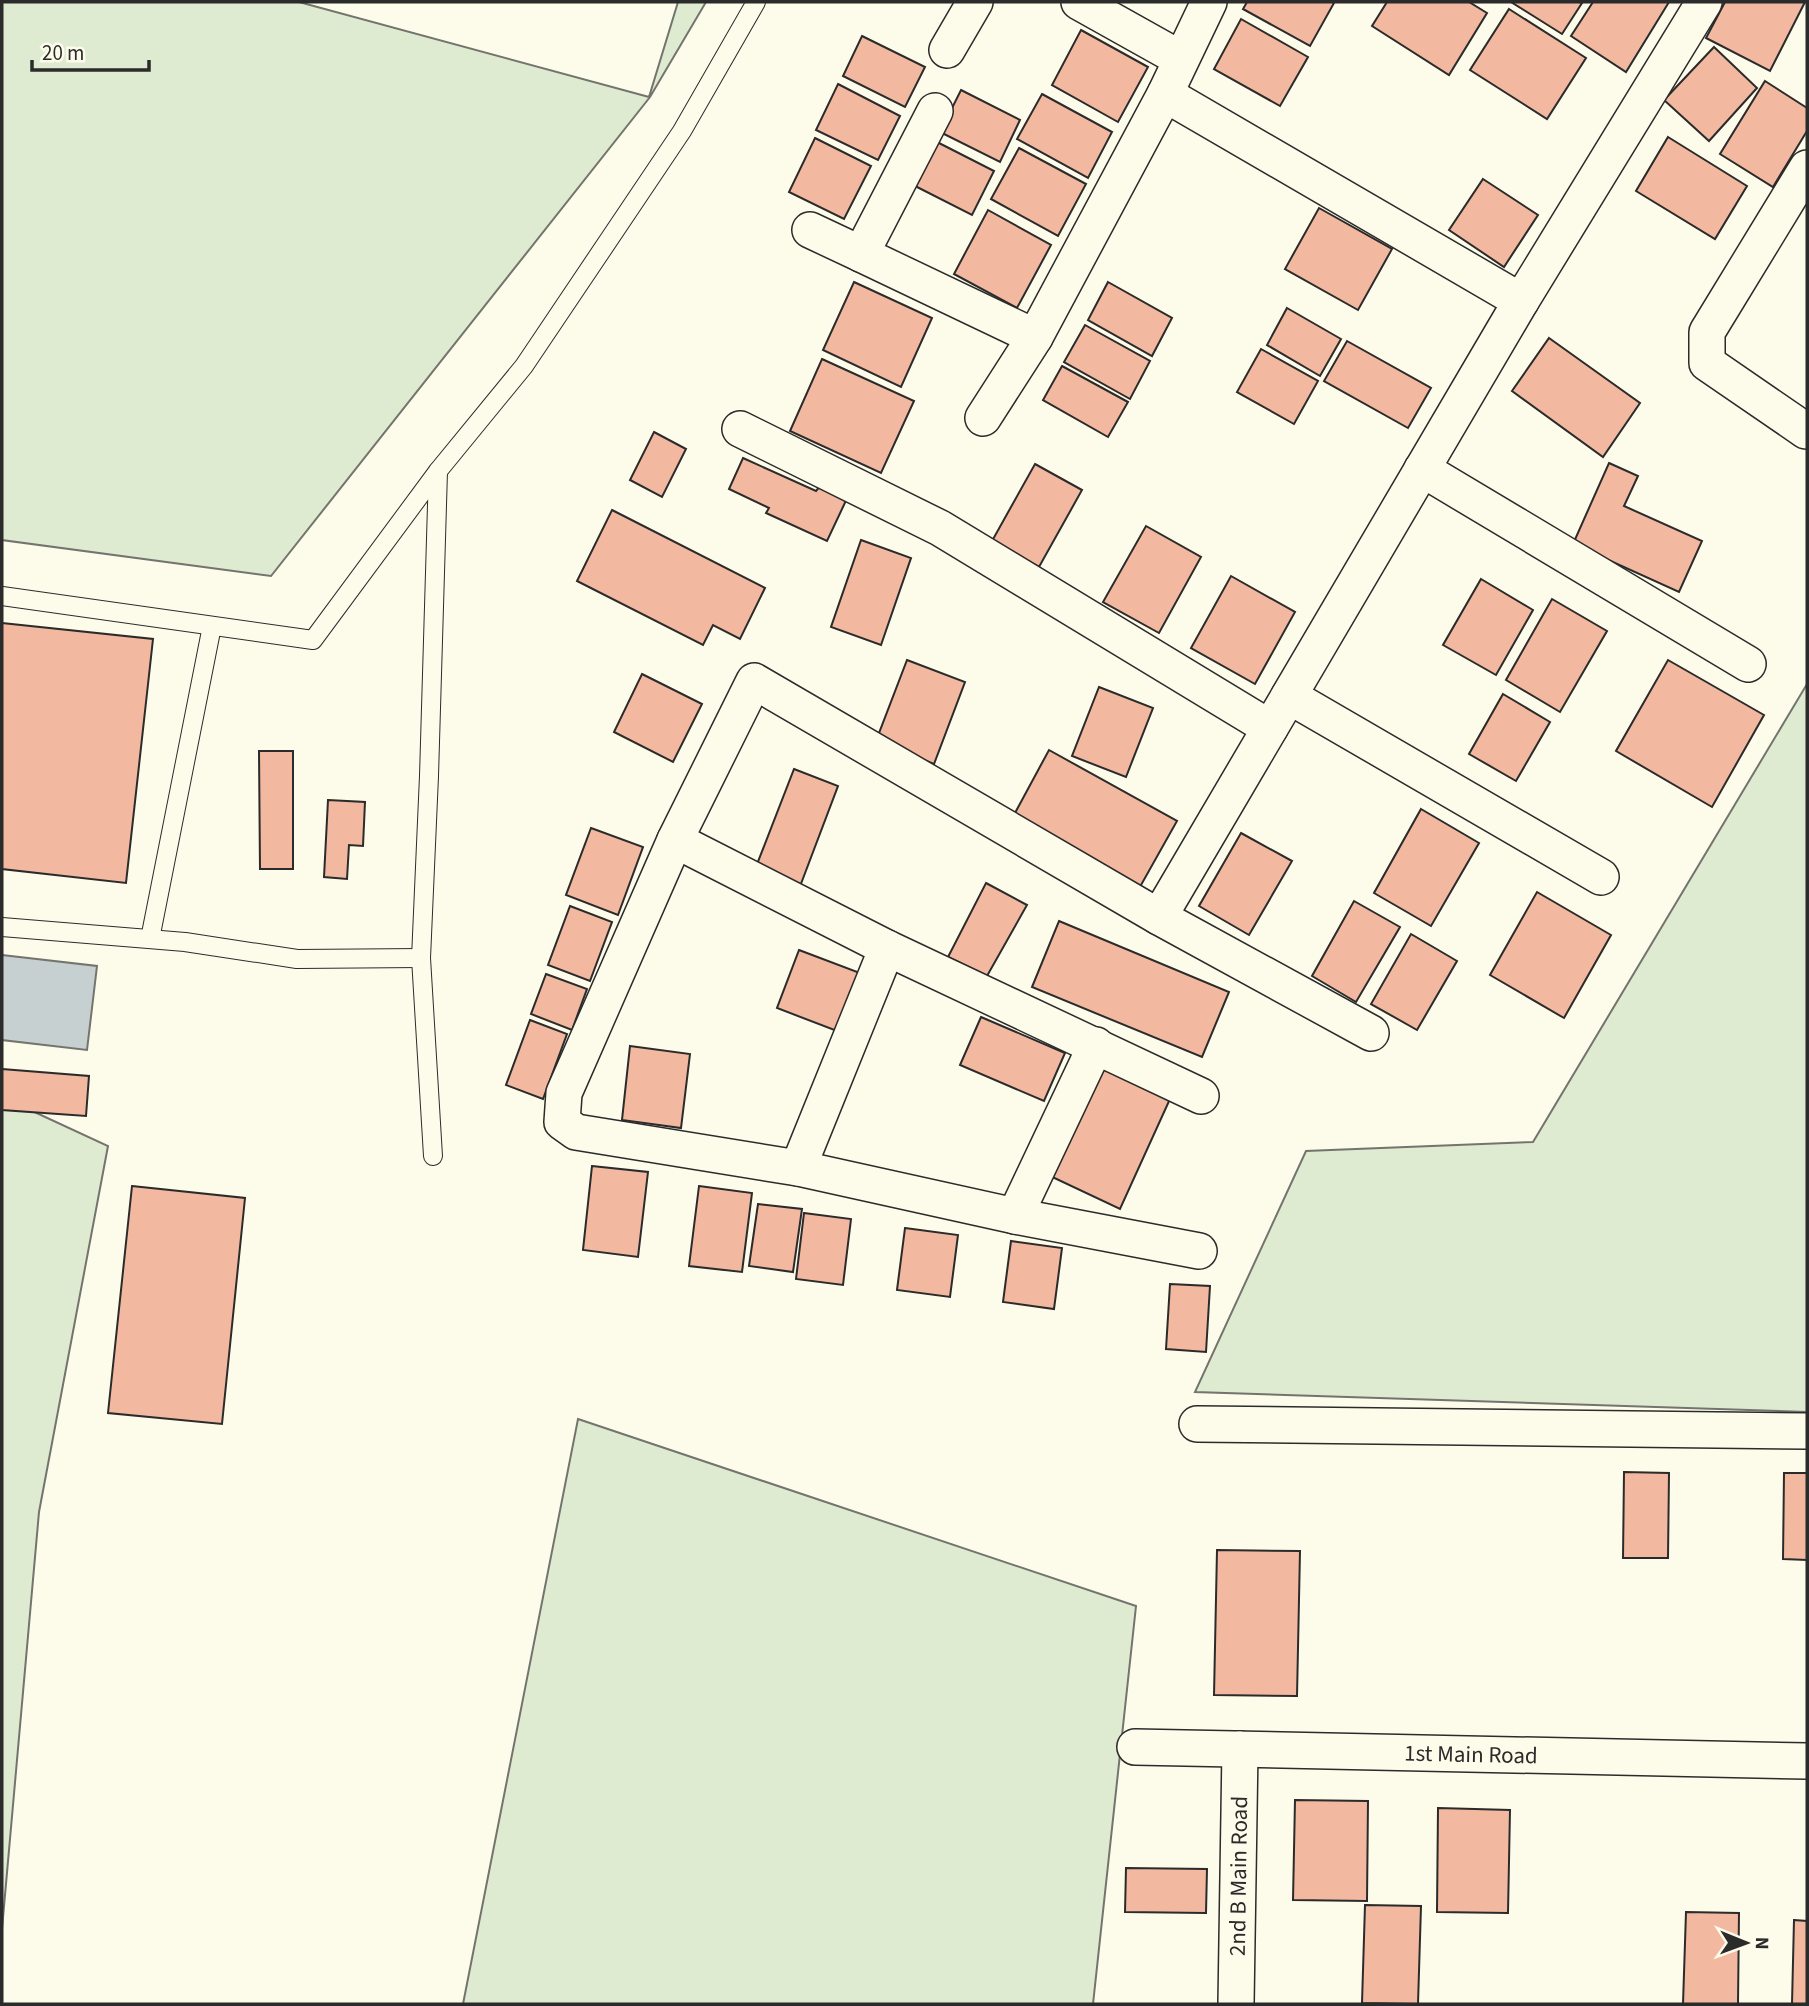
<svg xmlns="http://www.w3.org/2000/svg" width="1809" height="2006" viewBox="0 0 1809 2006" font-family="'Source Sans 3',sans-serif">
<rect width="100%" height="100%" fill="#fdfbea"/>
<g fill="#deebd1" stroke="#74746e" stroke-width="2">
<path d="M 2,2 L 299,2 L 649,97 L 678,2 L 706,2 L 650,97 L 271,576 L 2,540 Z"/>
<path d="M 1807,684 L 1807,1412 L 1195,1392 L 1306,1151 L 1533,1142 Z"/>
<path d="M 2,1097 L 108,1146 L 39,1512 L 2,1929 Z"/>
<path d="M 578,1419 L 1136,1606 L 1093,2004 L 463,2004 Z"/>
</g>
<path fill="#c7d0d0" stroke="#74746e" stroke-width="2" d="M 2,955 L 97,966 L 87,1050 L 2,1040 Z"/>
<g fill="#f2b8a0" stroke="#2b2b2b" stroke-width="2">
<path d="M 1247,2 L 1332,2 L 1334,3 L 1310,46 L 1243,9 Z"/>
<path d="M 1387,2 L 1469,2 L 1487,13 L 1449,75 L 1372,26 Z"/>
<path d="M 1511,2 L 1579,2 L 1582,3 L 1562,34 Z"/>
<path d="M 1593,2 L 1669,2 L 1626,72 L 1571,36 Z"/>
<path d="M 1725,2 L 1805,2 L 1770,71 L 1706,38 Z"/>
<path d="M 1509,9 L 1586,58 L 1547,119 L 1470,70 Z"/>
<path d="M 1241,19 L 1308,57 L 1280,106 L 1214,69 Z"/>
<path d="M 1081,30 L 1148,67 L 1118,122 L 1052,85 Z"/>
<path d="M 862,36 L 925,67 L 905,107 L 843,76 Z"/>
<path d="M 1714,47 L 1757,88 L 1709,141 L 1664,100 Z"/>
<path d="M 1765,81 L 1807,108 L 1807,131 L 1773,187 L 1720,154 Z"/>
<path d="M 838,84 L 900,116 L 878,160 L 816,130 Z"/>
<path d="M 961,90 L 1020,120 L 1000,162 L 940,132 Z"/>
<path d="M 1042,94 L 1112,132 L 1088,178 L 1017,139 Z"/>
<path d="M 1668,137 L 1747,186 L 1715,239 L 1636,191 Z"/>
<path d="M 815,138 L 871,166 L 844,219 L 789,192 Z"/>
<path d="M 937,142 L 994,171 L 972,215 L 915,186 Z"/>
<path d="M 1019,148 L 1086,184 L 1058,236 L 991,199 Z"/>
<path d="M 1483,179 L 1538,215 L 1504,267 L 1449,230 Z"/>
<path d="M 1319,208 L 1392,249 L 1358,310 L 1285,269 Z"/>
<path d="M 988,210 L 1051,245 L 1017,308 L 954,274 Z"/>
<path d="M 854,282 L 932,318 L 901,387 L 823,350 Z"/>
<path d="M 1108,282 L 1172,318 L 1152,356 L 1088,320 Z"/>
<path d="M 1287,308 L 1341,339 L 1320,376 L 1267,345 Z"/>
<path d="M 1085,325 L 1150,361 L 1130,399 L 1064,362 Z"/>
<path d="M 1549,338 L 1640,403 L 1603,457 L 1512,391 Z"/>
<path d="M 1347,341 L 1431,388 L 1408,428 L 1324,381 Z"/>
<path d="M 1261,349 L 1318,381 L 1294,424 L 1237,392 Z"/>
<path d="M 822,359 L 914,401 L 881,473 L 790,431 Z"/>
<path d="M 1062,366 L 1128,402 L 1108,437 L 1043,400 Z"/>
<path d="M 654,432 L 686,449 L 662,497 L 630,480 Z"/>
<path d="M 743,458 L 816,491 L 826,479 L 850,492 L 827,541 L 766,513 L 769,508 L 729,489 Z"/>
<path d="M 1609,463 L 1638,476 L 1624,506 L 1702,541 L 1679,592 L 1573,544 Z"/>
<path d="M 1035,464 L 1082,490 L 1039,567 L 992,541 Z"/>
<path d="M 612,510 L 765,588 L 740,639 L 713,625 L 703,645 L 577,581 Z"/>
<path d="M 1146,526 L 1201,557 L 1159,633 L 1103,602 Z"/>
<path d="M 861,540 L 911,558 L 881,645 L 831,627 Z"/>
<path d="M 1231,576 L 1295,612 L 1255,684 L 1191,648 Z"/>
<path d="M 1481,579 L 1533,610 L 1496,675 L 1443,645 Z"/>
<path d="M 1552,599 L 1607,631 L 1560,712 L 1506,680 Z"/>
<path d="M 2,623 L 153,639 L 126,883 L 2,869 Z"/>
<path d="M 907,660 L 965,682 L 934,764 L 876,741 Z"/>
<path d="M 1668,660 L 1764,715 L 1712,807 L 1616,751 Z"/>
<path d="M 642,674 L 702,704 L 673,762 L 614,732 Z"/>
<path d="M 1099,687 L 1153,708 L 1126,777 L 1072,756 Z"/>
<path d="M 1503,694 L 1550,722 L 1516,781 L 1469,754 Z"/>
<path d="M 1049,750 L 1177,821 L 1136,894 L 1009,824 Z"/>
<path d="M 259,751 L 293,751 L 293,869 L 260,869 Z"/>
<path d="M 794,769 L 838,786 L 799,889 L 754,872 Z"/>
<path d="M 328,800 L 365,802 L 363,846 L 349,845 L 347,879 L 324,877 Z"/>
<path d="M 1421,809 L 1479,843 L 1431,926 L 1374,893 Z"/>
<path d="M 591,828 L 643,847 L 618,915 L 566,895 Z"/>
<path d="M 1241,833 L 1292,861 L 1249,935 L 1199,906 Z"/>
<path d="M 986,883 L 1027,905 L 987,976 L 948,957 Z"/>
<path d="M 1537,892 L 1611,935 L 1564,1018 L 1490,975 Z"/>
<path d="M 1354,901 L 1400,927 L 1356,1002 L 1312,976 Z"/>
<path d="M 570,906 L 612,922 L 590,981 L 548,965 Z"/>
<path d="M 1059,921 L 1229,992 L 1202,1057 L 1032,987 Z"/>
<path d="M 1411,934 L 1457,961 L 1417,1030 L 1371,1004 Z"/>
<path d="M 799,950 L 860,973 L 837,1031 L 777,1008 Z"/>
<path d="M 546,974 L 587,989 L 572,1030 L 531,1014 Z"/>
<path d="M 981,1017 L 1065,1053 L 1044,1101 L 960,1065 Z"/>
<path d="M 530,1020 L 567,1034 L 543,1099 L 506,1085 Z"/>
<path d="M 630,1046 L 690,1054 L 681,1128 L 622,1120 Z"/>
<path d="M 1097,1066 L 1170,1099 L 1120,1209 L 1048,1175 Z"/>
<path d="M 2,1069 L 89,1076 L 86,1116 L 2,1110 Z"/>
<path d="M 592,1166 L 648,1172 L 638,1257 L 583,1250 Z"/>
<path d="M 132,1186 L 245,1198 L 222,1424 L 108,1413 Z"/>
<path d="M 699,1186 L 752,1193 L 742,1272 L 689,1266 Z"/>
<path d="M 758,1204 L 802,1209 L 793,1272 L 749,1266 Z"/>
<path d="M 804,1213 L 851,1219 L 843,1285 L 796,1279 Z"/>
<path d="M 905,1228 L 958,1235 L 950,1297 L 897,1290 Z"/>
<path d="M 1011,1241 L 1062,1248 L 1054,1309 L 1003,1302 Z"/>
<path d="M 1170,1284 L 1210,1286 L 1206,1352 L 1166,1349 Z"/>
<path d="M 1624,1472 L 1669,1473 L 1668,1558 L 1623,1558 Z"/>
<path d="M 1784,1473 L 1807,1473 L 1807,1560 L 1783,1559 Z"/>
<path d="M 1217,1550 L 1300,1551 L 1297,1696 L 1214,1695 Z"/>
<path d="M 1295,1800 L 1368,1801 L 1367,1901 L 1293,1900 Z"/>
<path d="M 1438,1808 L 1510,1810 L 1508,1913 L 1437,1912 Z"/>
<path d="M 1126,1868 L 1207,1869 L 1206,1913 L 1125,1912 Z"/>
<path d="M 1365,1905 L 1421,1906 L 1418,2004 L 1362,2003 Z"/>
<path d="M 1686,1912 L 1739,1913 L 1738,2004 L 1683,2004 Z"/>
<path d="M 1794,1920 L 1807,1921 L 1807,2004 L 1792,2004 Z"/>
</g>
<g fill="none" stroke-linecap="round" stroke-linejoin="round">
<defs>
<g id="service">
<path d="M 2,596 L 313,640 L 438,471 L 524,366 L 682,131 L 756,2"/>
<path d="M 2,927 L 185,942 L 297,959 L 421,958"/>
<path d="M 150,939 L 212,626"/>
<path d="M 433,1156 L 421,958 L 429,776 L 438,471"/>
</g>
<g id="minor">
<path d="M 1079,2 L 1181,59"/>
<path d="M 947,50 L 975,2"/>
<path d="M 1165,94 L 1521,301 L 1704,2"/>
<path d="M 935,111 L 861,254 L 1035,337 L 1165,94 L 1209,2"/>
<path d="M 810,230 L 861,254"/>
<path d="M 983,418 L 1035,337"/>
<path d="M 740,429 L 940,528 L 1270,728"/>
<path d="M 1806,431 L 1707,363 L 1707,332 L 1807,168"/>
<path d="M 1422,469 L 1748,664"/>
<path d="M 1289,696 L 1601,877"/>
<path d="M 675,840 L 887,948 L 1201,1096"/>
<path d="M 1159,917 L 1371,1033"/>
<path d="M 798,1168 L 887,948"/>
<path d="M 1015,1216 L 1096,1045"/>
<path d="M 1199,1251 L 1015,1216 L 798,1168 L 576,1132 L 562,1122 L 564,1093 L 675,840 L 754,681 L 1159,917 L 1521,301"/>
<path d="M 1197,1424 L 1807,1431"/>
<path id="s1" d="M 1135,1747 L 1807,1761"/>
<path id="s2" d="M 1236,2004 L 1240,1749"/>
</g>
</defs>
<use href="#service" stroke="#2b2b2b" stroke-width="20"/>
<use href="#minor" stroke="#2b2b2b" stroke-width="38"/>
<use href="#service" stroke="#fdfbea" stroke-width="18"/>
<use href="#minor" stroke="#fdfbea" stroke-width="35"/>
</g>
<g text-anchor="middle" stroke-width="5" stroke-linejoin="round" paint-order="stroke">
<g font-size="23" fill="#2b2b2b" stroke="#fdfbea">
<text dy="8" stroke="none"><textPath href="#s1" startOffset="336">1st Main Road</textPath></text>
<text dy="8" stroke="none"><textPath href="#s2" startOffset="128">2nd B Main Road</textPath></text>
</g>
</g>
<rect width="1809" height="2006" fill="none" stroke="#2b2b2b" stroke-width="7"/>
<g transform="translate(1746 1943) rotate(91)" stroke="#fdfbea" stroke-width="5" paint-order="stroke">
<path d="M0-5L12 26L0 18L-12 26Z" fill="#2b2b2b"/>
<text y="-10" font-size="19" font-weight="bold" text-anchor="middle" fill="#2b2b2b">N</text>
</g>
<path d="M32 60v10h117v-10" fill="none" stroke="#2b2b2b" stroke-width="3.5"/>
<text x="42" y="60" font-size="21" fill="#2b2b2b" stroke="#fdfbea" stroke-width="5" paint-order="stroke">20 m</text>
</svg>
